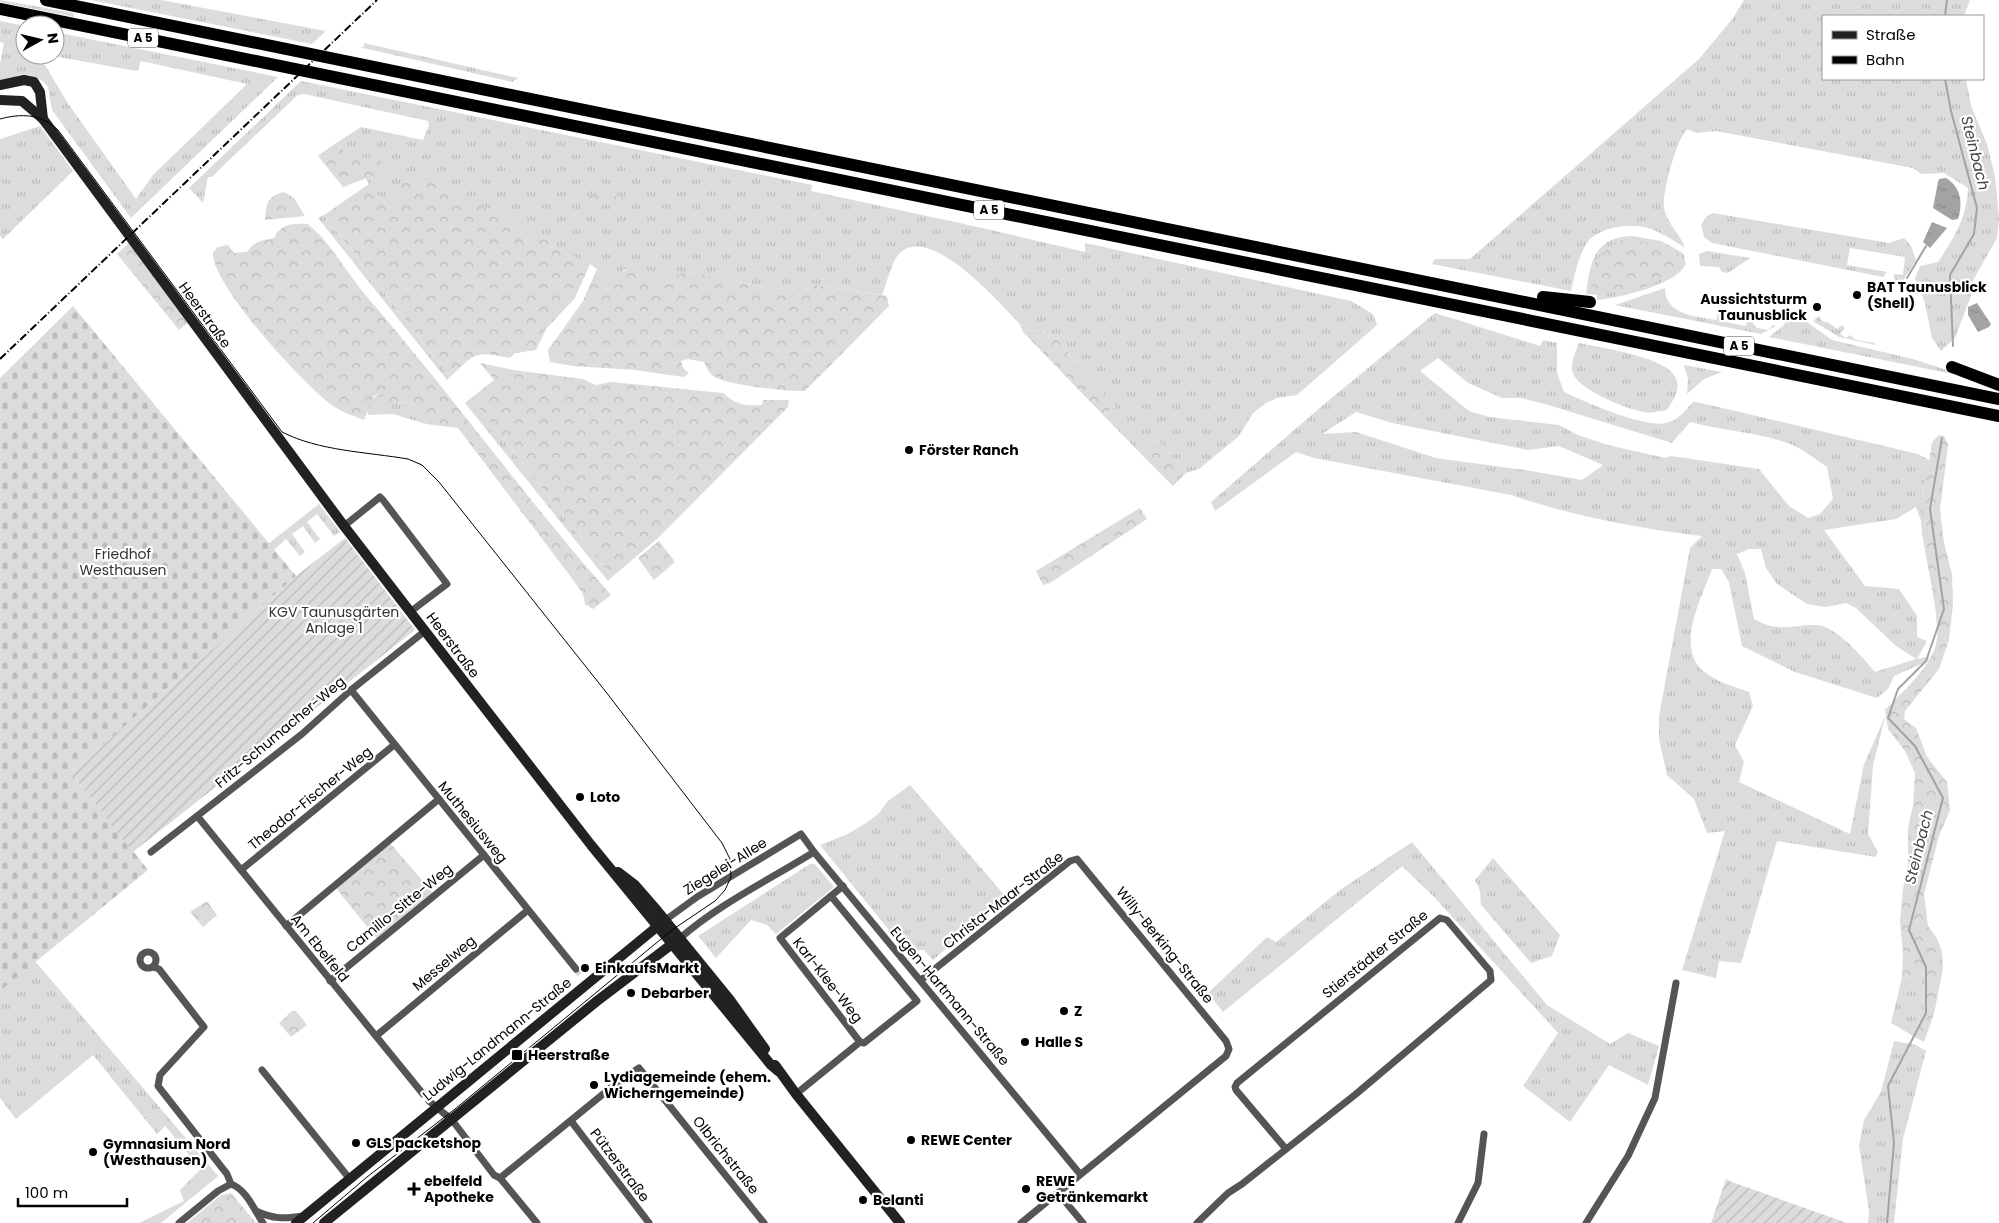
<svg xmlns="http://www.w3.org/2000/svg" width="1999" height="1223" viewBox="0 0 1999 1223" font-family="Poppins,sans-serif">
<defs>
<pattern id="grass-tufts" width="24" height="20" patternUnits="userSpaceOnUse" patternTransform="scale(1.25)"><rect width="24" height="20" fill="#dcdcdc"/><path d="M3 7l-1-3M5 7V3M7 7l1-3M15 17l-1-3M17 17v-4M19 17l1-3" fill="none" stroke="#bbb"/></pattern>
<pattern id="forest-crowns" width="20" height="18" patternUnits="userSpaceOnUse" patternTransform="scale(1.25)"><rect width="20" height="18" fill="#dcdcdc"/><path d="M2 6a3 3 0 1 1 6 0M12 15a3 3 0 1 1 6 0" fill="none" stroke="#bbb"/></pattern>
<pattern id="cemetery-stones" width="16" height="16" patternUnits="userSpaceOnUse" patternTransform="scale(1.25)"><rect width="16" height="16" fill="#dcdcdc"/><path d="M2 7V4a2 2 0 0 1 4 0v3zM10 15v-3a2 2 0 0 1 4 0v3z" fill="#bbb"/></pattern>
<pattern id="garden-furrows" width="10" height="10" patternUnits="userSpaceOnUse" patternTransform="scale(1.25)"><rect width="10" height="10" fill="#dcdcdc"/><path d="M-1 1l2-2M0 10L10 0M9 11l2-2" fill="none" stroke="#bbb"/></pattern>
<pattern id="water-ripples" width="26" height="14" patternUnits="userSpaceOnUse" patternTransform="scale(1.25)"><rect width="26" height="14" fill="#a3a3a3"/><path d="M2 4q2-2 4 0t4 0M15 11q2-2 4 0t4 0" fill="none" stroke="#8b8b8b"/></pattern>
</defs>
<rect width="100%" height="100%" fill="#fff"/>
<g fill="url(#grass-tufts)" fill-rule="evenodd">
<path d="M 0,0 L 74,13 L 74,17 L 0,2 Z"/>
<path d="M 91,0 L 161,0 L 326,31 L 312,44 Z"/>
<path d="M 1744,0 L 1970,0 L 1964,16 L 1823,16 L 1823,79 L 1966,79 L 1971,106 L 1987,144 L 1995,176 L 1999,217 L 1997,238 L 1971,284 L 1971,296 L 1955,338 L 1941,351 L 1932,338 L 1925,303 L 1915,278 L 1920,266 L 1938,262 C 1954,238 1967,217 1968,188 L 1944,173 L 1921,174 L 1913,168 L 1716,131 L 1696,133 L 1687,129 C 1677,139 1662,192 1664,207 C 1666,223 1680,233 1685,248 C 1659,230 1641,220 1609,229 C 1603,231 1593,235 1589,240 C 1578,255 1575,274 1571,291 L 1432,264 L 1435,259 L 1470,259 L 1699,59 L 1733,18 Z"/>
<path d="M 0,21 L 25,26 L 25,55 L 45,65 L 67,102 L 136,199 L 153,175 L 247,84 L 141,61 L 138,70 L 136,71 L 48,55 L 55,55 L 55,32 L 278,77 L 131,218 L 52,110 L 48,87 L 43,81 L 29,75 L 21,75 L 0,81 L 0,64 L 4,43 L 0,42 Z"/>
<path d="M 364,43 L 518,78 L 512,82 L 359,47 L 364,47 Z"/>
<path d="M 301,81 L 812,185 L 811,191 L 978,227 L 1085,252 L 1085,243 L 1351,301 L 1373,314 L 1377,325 L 1297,395 L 1277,398 L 1266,403 L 1253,413 L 1239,436 L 1199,469 L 1186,473 L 1158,440 L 1140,453 L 1103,415 L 1115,407 L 1078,367 L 1056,335 L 1030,330 L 1019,323 C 999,303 928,220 898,255 C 892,262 886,285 882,295 L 809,284 L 791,289 L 765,288 L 693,272 C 682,273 676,276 666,279 C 652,283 638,274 625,269 C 617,278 613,280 602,278 L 597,269 L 590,264 L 554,248 L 546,239 L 532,235 L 521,226 L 453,194 C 437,178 421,180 400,182 L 400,199 L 392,206 L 388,207 L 370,186 L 365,177 L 377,174 L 369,159 L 351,158 L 336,143 L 361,127 L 423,140 L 429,125 L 428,121 L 304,94 L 298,95 L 224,165 L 212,177 L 208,177 L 203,203 L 189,188 Z"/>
<path d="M 40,126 L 73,171 L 3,239 L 0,236 L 0,139 Z"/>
<path d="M 1713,213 L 1889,243 L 1904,238 L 1911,246 L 1916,260 L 1902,282 L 1894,279 L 1894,274 L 1903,275 L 1905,257 L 1850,248 L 1847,265 L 1887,272 L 1883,277 L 1712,243 L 1704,237 L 1701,225 L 1707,216 Z"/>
<path d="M 324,215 L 450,377 L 447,380 L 318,218 Z"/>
<path d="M 1632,236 L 1661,241 L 1683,253 L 1686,264 C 1676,285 1619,298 1597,300 L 1597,295 L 1586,294 C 1590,263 1594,237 1632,236 Z"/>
<path d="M 1707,251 L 1750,258 L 1728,273 L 1722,272 L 1719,267 L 1700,266 L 1699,254 Z"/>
<path d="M 1665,288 C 1665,315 1695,316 1716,320 L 1718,314 L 1721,315 L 1726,322 L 1745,326 L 1748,320 L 1751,321 L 1757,328 L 1768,330 L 1773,325 L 1776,326 L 1761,334 L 1615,305 Z"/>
<path d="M 1793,312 L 1832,340 L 1913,359 L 1953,372 L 1953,374 L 1769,337 L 1783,326 Z"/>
<path d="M 1435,313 L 1540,346 L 1543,340 L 1557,343 L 1557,373 L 1564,392 C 1585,402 1644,428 1666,423 C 1678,421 1686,410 1693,402 L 1701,403 L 1918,454 L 1929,460 L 1928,476 L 1923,489 L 1921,521 L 1916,507 L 1896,519 L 1824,530 L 1865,586 L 1899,589 L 1917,616 L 1917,637 L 1927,641 L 1917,659 L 1929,657 L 1928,661 L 1894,676 L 1888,689 L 1877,698 L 1795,672 L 1742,646 L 1729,582 L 1721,569 L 1712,569 C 1702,597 1675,646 1703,671 C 1715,681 1734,687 1749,692 L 1753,706 L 1735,745 L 1744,762 L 1739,782 L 1850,834 L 1864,764 L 1885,717 L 1873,766 L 1868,834 L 1878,852 L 1876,857 L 1777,841 L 1741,963 L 1719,961 L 1716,978 L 1682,970 L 1725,831 L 1707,833 L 1694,799 L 1667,775 L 1659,739 L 1659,716 L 1690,548 L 1702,536 C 1641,529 1569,515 1511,495 L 1314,458 L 1296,452 L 1215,511 L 1211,502 L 1323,405 ZM 1438,358 L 1468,383 L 1502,398 L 1521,398 L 1545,404 L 1672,443 L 1690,422 C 1723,431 1758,432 1790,444 C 1803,449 1815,459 1827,467 L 1833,499 L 1820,514 L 1808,518 L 1789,506 L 1759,469 L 1671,456 L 1665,458 L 1608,445 L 1578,435 L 1559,425 L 1489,417 L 1469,411 L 1420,371 ZM 1356,412 L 1392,423 L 1528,450 L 1559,446 L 1603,465 L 1582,480 L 1531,471 L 1436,458 L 1356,432 L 1322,434 ZM 1749,549 L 1761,549 L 1766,568 L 1777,584 L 1807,604 L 1825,607 L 1846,603 L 1856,608 L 1896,646 L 1916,659 L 1875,672 C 1863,658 1835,624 1815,625 C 1790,625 1779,633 1754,619 L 1745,573 L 1737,554 Z"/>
<path d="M 1819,316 L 1822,321 L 1829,323 L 1837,329 L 1842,325 L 1845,328 L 1840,334 L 1846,338 L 1850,335 L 1856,340 L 1875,343 L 1875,345 L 1839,337 L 1813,321 Z"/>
<path d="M 1579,343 C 1601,348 1672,357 1677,381 C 1680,391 1672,402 1667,410 C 1660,411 1650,414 1644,412 C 1626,409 1575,389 1572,370 C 1571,361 1576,351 1579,343 Z"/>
<path d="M 1684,365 L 1722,372 L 1704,379 L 1687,394 L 1688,379 Z"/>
<path d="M 382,393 L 399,403 L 412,403 L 426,424 L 393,414 L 368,415 C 367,404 372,397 382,393 Z"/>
<path d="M 471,398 L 612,577 L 608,581 L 465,403 Z"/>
<path d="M 319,504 L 340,532 L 334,536 L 317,514 L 307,522 L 320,539 L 315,543 L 303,526 L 292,534 L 305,552 L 300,556 L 286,539 L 274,550 L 279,557 L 268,544 Z"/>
<path d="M 910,785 L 1005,896 L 933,960 L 924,950 L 905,950 L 820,845 L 848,834 L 869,821 L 879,813 L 888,801 Z"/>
<path d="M 1412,842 L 1547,1005 L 1610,1044 L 1628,1033 L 1659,1046 L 1648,1085 L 1609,1065 L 1570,1122 L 1523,1086 L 1558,1033 L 1435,898 L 1402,866 L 1223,1012 L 1208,993 L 1267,937 L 1276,942 L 1340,890 Z"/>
<path d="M 1493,858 L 1560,935 L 1552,956 L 1531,963 L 1481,905 L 1480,891 L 1475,880 Z"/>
<path d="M 810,864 L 815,864 L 834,887 L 776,934 L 767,925 L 751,920 L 716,958 L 698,936 Z"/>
<path d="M 35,961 L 218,1176 L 161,1223 L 139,1223 L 184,1201 L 180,1190 L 201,1169 L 165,1126 L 157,1134 L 93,1055 L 16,1119 L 0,1098 L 0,991 Z"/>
<path d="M 1922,972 L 1926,979 L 1918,1026 L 1913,1036 L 1891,1023 L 1902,978 L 1914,977 Z"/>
<path d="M 1894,1041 L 1916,1045 L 1926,1051 L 1903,1139 L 1894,1223 L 1868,1223 L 1869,1211 L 1859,1146 L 1864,1120 L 1881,1092 Z"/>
</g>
<g fill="url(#forest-crowns)">
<path d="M 336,143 L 351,158 L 379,158 L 388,170 L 343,187 L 318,156 Z"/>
<path d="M 426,179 L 446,187 L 453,194 L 509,217 L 532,235 L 546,239 L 554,248 L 590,264 L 575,298 L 546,329 L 536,350 L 515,353 L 510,358 C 474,351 477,352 450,377 L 324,215 L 369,184 L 388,207 L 392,206 L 400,199 L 400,182 Z"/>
<path d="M 284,192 L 294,198 L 305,216 L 265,220 C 266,204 267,196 284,192 Z"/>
<path d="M 601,193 L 627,198 L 633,203 L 632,206 L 591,204 L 588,199 L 591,194 Z"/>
<path d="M 308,224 C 332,244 347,274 368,298 C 451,394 526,499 611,595 L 593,609 L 585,604 L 583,594 L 571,577 L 458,428 L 426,424 L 412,403 L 388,402 L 382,393 L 374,396 L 364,420 C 353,416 339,411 330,404 C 302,382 211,285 213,252 L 218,247 L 228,245 L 234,253 L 247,252 C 255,240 262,241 274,238 C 281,223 294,223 308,224 Z"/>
<path d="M 1623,239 C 1641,248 1659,235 1680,255 L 1680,268 C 1655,285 1621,301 1592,288 C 1585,264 1605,249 1623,239 Z"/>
<path d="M 129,243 L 189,322 L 179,330 L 117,254 Z"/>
<path d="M 634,266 C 656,292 666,273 693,272 L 765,288 L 791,289 L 809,284 L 887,296 L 889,306 L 805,391 C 788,392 729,385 715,377 C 709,374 707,368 704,362 L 688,359 L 681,361 L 683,368 L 689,373 L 684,377 L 635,370 L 573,366 L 550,362 L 548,350 L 583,301 L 597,269 L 602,278 C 619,281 619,271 634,266 Z"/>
<path d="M 1019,323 L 1030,330 L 1056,335 L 1078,367 L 1115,407 L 1103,415 L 1023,332 Z"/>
<path d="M 480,363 L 513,370 L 583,379 L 596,385 L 611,382 L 723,393 C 736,405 745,406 762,405 L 763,400 L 789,400 L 788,407 L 658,538 L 612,577 L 471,398 L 494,380 Z"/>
<path d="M 1939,435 L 1944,436 L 1948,445 L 1940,510 L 1944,543 L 1952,574 L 1953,604 L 1949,640 L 1939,669 L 1905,711 L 1904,719 L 1916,728 L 1927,757 L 1947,782 L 1950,810 L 1939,836 L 1924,894 L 1928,926 L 1937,938 L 1942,952 L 1943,969 L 1934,1014 L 1924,1042 L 1913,1036 L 1918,1026 L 1926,979 L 1922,972 L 1914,977 L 1902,978 L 1903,953 L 1900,921 L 1903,888 L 1908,870 L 1908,828 L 1913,805 L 1915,773 L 1905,751 L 1888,729 L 1885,710 C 1903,691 1925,673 1935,648 C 1944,623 1922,552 1921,520 C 1920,494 1929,468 1932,442 Z"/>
<path d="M 1158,440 L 1186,473 L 1173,486 L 1140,453 Z"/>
<path d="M 1140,508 L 1147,519 L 1050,583 L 1043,585 L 1036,571 Z"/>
<path d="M 659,541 L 675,562 L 654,580 L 638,558 Z"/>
<path d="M 390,843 L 433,893 L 377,939 L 335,887 Z"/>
<path d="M 207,901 L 217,915 L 203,927 L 190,912 Z"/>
<path d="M 292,1011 L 296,1011 L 307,1025 L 291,1037 L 279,1023 Z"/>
<path d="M 231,1193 L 256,1223 L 187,1223 L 221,1195 Z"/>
</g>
<path fill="url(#cemetery-stones)" d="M 73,306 L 296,576 L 71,773 L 148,870 L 0,991 L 0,378 Z"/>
<g fill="url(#garden-furrows)">
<path d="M 345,538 L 415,630 L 133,852 L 71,773 L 296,576 Z"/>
<path d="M 1726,1179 L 1732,1182 L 1847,1223 L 1711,1223 Z"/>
</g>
<g fill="url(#water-ripples)">
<path d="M 1946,178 C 1961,187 1963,203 1958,219 L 1952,220 L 1933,208 L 1938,182 L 1939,179 Z"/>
<path d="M 1932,222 L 1947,228 L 1930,248 L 1923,242 Z"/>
<path d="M 1977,303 L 1991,324 L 1989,327 L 1978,332 L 1968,315 L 1968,307 Z"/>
</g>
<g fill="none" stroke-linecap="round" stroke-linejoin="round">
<g stroke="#a3a3a3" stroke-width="2">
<path d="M 1945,16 L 1947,0"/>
<path d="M 1945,79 L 1951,111 L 1977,208 L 1974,234 L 1950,275 L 1953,346"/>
<path d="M 1907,278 L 1926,246"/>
<path d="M 1887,1223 L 1894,1143 L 1888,1086 L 1926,1013 L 1926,967 L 1909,930 L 1943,798 L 1915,746 L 1888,718 L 1898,689 L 1926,661 L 1944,609 L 1930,509 L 1942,438"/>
</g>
<path stroke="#d9d9d9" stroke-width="7" stroke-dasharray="7 3.5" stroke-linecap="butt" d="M 576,969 L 582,976"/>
<g stroke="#555" stroke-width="7">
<path d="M 344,526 L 380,497 L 383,500 L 447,584 L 410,612"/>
<path d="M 351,690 L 576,969"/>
<path d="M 198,817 L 423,1094"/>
<path d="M 151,852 L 302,734 L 351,690 L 425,631"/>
<path d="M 241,870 L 394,745"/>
<path d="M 831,896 L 917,1001 L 864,1043 L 860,1042"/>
<path d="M 664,921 L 697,897 L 801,834 L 814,852 L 1080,1174"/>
<path d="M 286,926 L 439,799"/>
<path d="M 679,939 C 719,904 769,880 814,852"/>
<circle cx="148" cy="960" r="8"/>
<path d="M 153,967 L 159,969 L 204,1027 L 160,1075 L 158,1086 L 227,1174 L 231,1184 C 246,1189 255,1211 263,1223"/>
<path d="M 921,980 L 1070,861 L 1077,859 L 1226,1041 L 1229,1049 L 1226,1056 L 1021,1223"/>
<path d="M 330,981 L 484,855"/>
<path d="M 376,1036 L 528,910"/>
<path d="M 262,1070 L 349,1178"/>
<path d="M 796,1094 L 860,1042 L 780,938 L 843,886"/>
<path d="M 429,1101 L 452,1120 L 494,1175 L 500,1178 L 537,1223"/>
<path d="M 571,1121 L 649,1223"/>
<path d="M 500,1178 L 613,1086 L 639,1068 L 764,1223"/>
<path d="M 1058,1193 L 1083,1223"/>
<path d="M 256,1211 C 273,1219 284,1219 303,1216"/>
<path d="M 179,1223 L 218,1191 L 231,1184"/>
<path d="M 1197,1223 L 1228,1193 L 1242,1184 L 1356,1094 L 1491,980 L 1490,971 L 1447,920 L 1440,918 L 1237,1083 L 1235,1087 L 1236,1090 L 1286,1149"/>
<path d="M 1458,1223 L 1478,1183 L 1484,1134"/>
<path d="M 1586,1223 L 1628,1156 L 1655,1098 L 1676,983"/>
</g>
<g stroke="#222" stroke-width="10">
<path d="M 0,85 L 24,80 L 34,82 L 40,92 L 43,119"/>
<path d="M 0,100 L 22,101 L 43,119 L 344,526 L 425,631 L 591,845 L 771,1065 L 778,1071"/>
<path d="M 618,872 L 635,885 L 655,908 L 730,1000 L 765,1049"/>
<path d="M 775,1065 L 796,1094 L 900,1223"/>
<path d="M 296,1223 L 664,921"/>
<path d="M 324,1223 L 597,1001 L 676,941"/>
</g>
<g stroke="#000" stroke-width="12">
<path d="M 46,0 L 1999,399"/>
<path d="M 0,9 L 1999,416"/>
<path d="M 1543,297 L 1590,302"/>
<path d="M 1952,367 L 1999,385"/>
</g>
<path stroke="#000" stroke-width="1" d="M 0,119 C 22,113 41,114 58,130 L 282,432 C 319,451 367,452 408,459 L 422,465 L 439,482 L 606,692 L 722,843 L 730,859 L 731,877 L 725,890 L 715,901 L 672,930 L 455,1109 L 367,1177 L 313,1223"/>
<path stroke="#000" stroke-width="2" stroke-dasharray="8 2.5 1 2.5" stroke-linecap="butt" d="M 0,359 L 377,0"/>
</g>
<g fill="#000" stroke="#fff" stroke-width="2">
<circle cx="1857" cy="295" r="5"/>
<circle cx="1817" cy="307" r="5"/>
<circle cx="909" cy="450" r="5"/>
<circle cx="580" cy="797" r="5"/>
<circle cx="585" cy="968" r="5"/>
<circle cx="631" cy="993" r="5"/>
<circle cx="1064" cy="1011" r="5"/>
<circle cx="1025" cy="1042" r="5"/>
<rect x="511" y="1049" width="12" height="12" rx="2.5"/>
<circle cx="594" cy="1085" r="5"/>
<circle cx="911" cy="1140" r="5"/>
<circle cx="356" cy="1143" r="5"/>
<circle cx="93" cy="1152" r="5"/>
<path d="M411.5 1181.5h5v5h5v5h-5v5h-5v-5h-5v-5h5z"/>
<circle cx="1026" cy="1189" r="5"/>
<circle cx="863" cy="1200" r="5"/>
</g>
<g text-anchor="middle" stroke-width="4.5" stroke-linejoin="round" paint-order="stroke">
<g fill="#fff" stroke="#4c4c4c" stroke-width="1">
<rect x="128" y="28.5" width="30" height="19" rx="4"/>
<rect x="974" y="200.5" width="30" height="19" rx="4"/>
<rect x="1724" y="336.5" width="30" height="19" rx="4"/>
</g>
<g font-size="12" font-weight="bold" fill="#000">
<text x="143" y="42">A 5</text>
<text x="989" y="214">A 5</text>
<text x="1739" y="350">A 5</text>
</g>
<g font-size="14" font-weight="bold" fill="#000" stroke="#fff" text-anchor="start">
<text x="1867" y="292">BAT Taunusblick<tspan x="1867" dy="16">(Shell)</tspan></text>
<text x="1807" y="304" text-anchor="end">Aussichtsturm<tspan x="1807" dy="16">Taunusblick</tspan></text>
<text x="919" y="455">Förster Ranch</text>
<text x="590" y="802">Loto</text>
<text x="595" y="973">EinkaufsMarkt</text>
<text x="641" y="998">Debarber</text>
<text x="1074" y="1016">Z</text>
<text x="1035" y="1047">Halle S</text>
<text x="528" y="1060">Heerstraße</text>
<text x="604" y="1082">Lydiagemeinde (ehem.<tspan x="604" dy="16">Wicherngemeinde)</tspan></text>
<text x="921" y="1145">REWE Center</text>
<text x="366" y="1148">GLS packetshop</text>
<text x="103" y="1149">Gymnasium Nord<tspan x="103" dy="16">(Westhausen)</tspan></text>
<text x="424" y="1186">ebelfeld<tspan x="424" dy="16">Apotheke</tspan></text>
<text x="1036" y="1186">REWE<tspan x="1036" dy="16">Getränkemarkt</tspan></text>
<text x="873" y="1205">Belanti</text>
</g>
<g font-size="14" fill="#000" stroke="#fff">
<text transform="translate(205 315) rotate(54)" y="5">Heerstraße</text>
<text transform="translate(453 645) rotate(53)" y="5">Heerstraße</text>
<text transform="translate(280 732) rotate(-40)" y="5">Fritz-Schumacher-Weg</text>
<text transform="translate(310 798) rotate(-39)" y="5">Theodor-Fischer-Weg</text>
<text transform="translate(473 822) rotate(51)" y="5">Muthesiusweg</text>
<text transform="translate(725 866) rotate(-32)" y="5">Ziegelei-Allee</text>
<text transform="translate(1003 900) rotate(-38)" y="5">Christa-Maar-Straße</text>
<text transform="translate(399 908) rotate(-39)" y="5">Camillo-Sitte-Weg</text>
<text transform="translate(1165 945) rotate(51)" y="5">Willy-Berking-Straße</text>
<text transform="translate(320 948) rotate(51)" y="5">Am Ebelfeld</text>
<text transform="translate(1375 954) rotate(-39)" y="5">Stierstädter Straße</text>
<text transform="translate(444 963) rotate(-40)" y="5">Messelweg</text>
<text transform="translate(828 980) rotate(52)" y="5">Karl-Klee-Weg</text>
<text transform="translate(950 996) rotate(50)" y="5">Eugen-Hartmann-Straße</text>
<text transform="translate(497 1039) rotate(-39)" y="5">Ludwig-Landmann-Straße</text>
<text transform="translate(726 1155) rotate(51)" y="5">Olbrichstraße</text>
<text transform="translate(620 1165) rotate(53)" y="5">Pützerstraße</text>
</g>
<g font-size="14" fill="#333" stroke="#fff">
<text x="123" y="559">Friedhof<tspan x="123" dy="16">Westhausen</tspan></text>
<text x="334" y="617">KGV Taunusgärten<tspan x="334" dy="16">Anlage 1</tspan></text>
</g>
<g font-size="15" font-style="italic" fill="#444" stroke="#fff">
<text transform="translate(1975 153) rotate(76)" y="5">Steinbach</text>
<text transform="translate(1919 847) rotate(-76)" y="5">Steinbach</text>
</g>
</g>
<rect x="1822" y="15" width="162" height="65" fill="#ffffff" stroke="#999999"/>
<rect x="1832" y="31" width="25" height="8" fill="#222222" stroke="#999999"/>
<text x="1866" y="40" font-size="15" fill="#000000">Straße</text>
<rect x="1832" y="56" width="25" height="8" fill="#000000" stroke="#999999"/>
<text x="1866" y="65" font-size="15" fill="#000000">Bahn</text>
<g transform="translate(40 40) rotate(82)"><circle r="24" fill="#ffffff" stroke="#999999"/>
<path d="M0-4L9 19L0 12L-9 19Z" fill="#000000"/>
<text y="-8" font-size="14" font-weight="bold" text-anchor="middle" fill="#000000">N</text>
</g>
<path d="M18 1198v8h109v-8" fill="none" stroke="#000000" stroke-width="2.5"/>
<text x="25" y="1198" font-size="15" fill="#000000" stroke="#ffffff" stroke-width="4" paint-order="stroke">100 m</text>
</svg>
